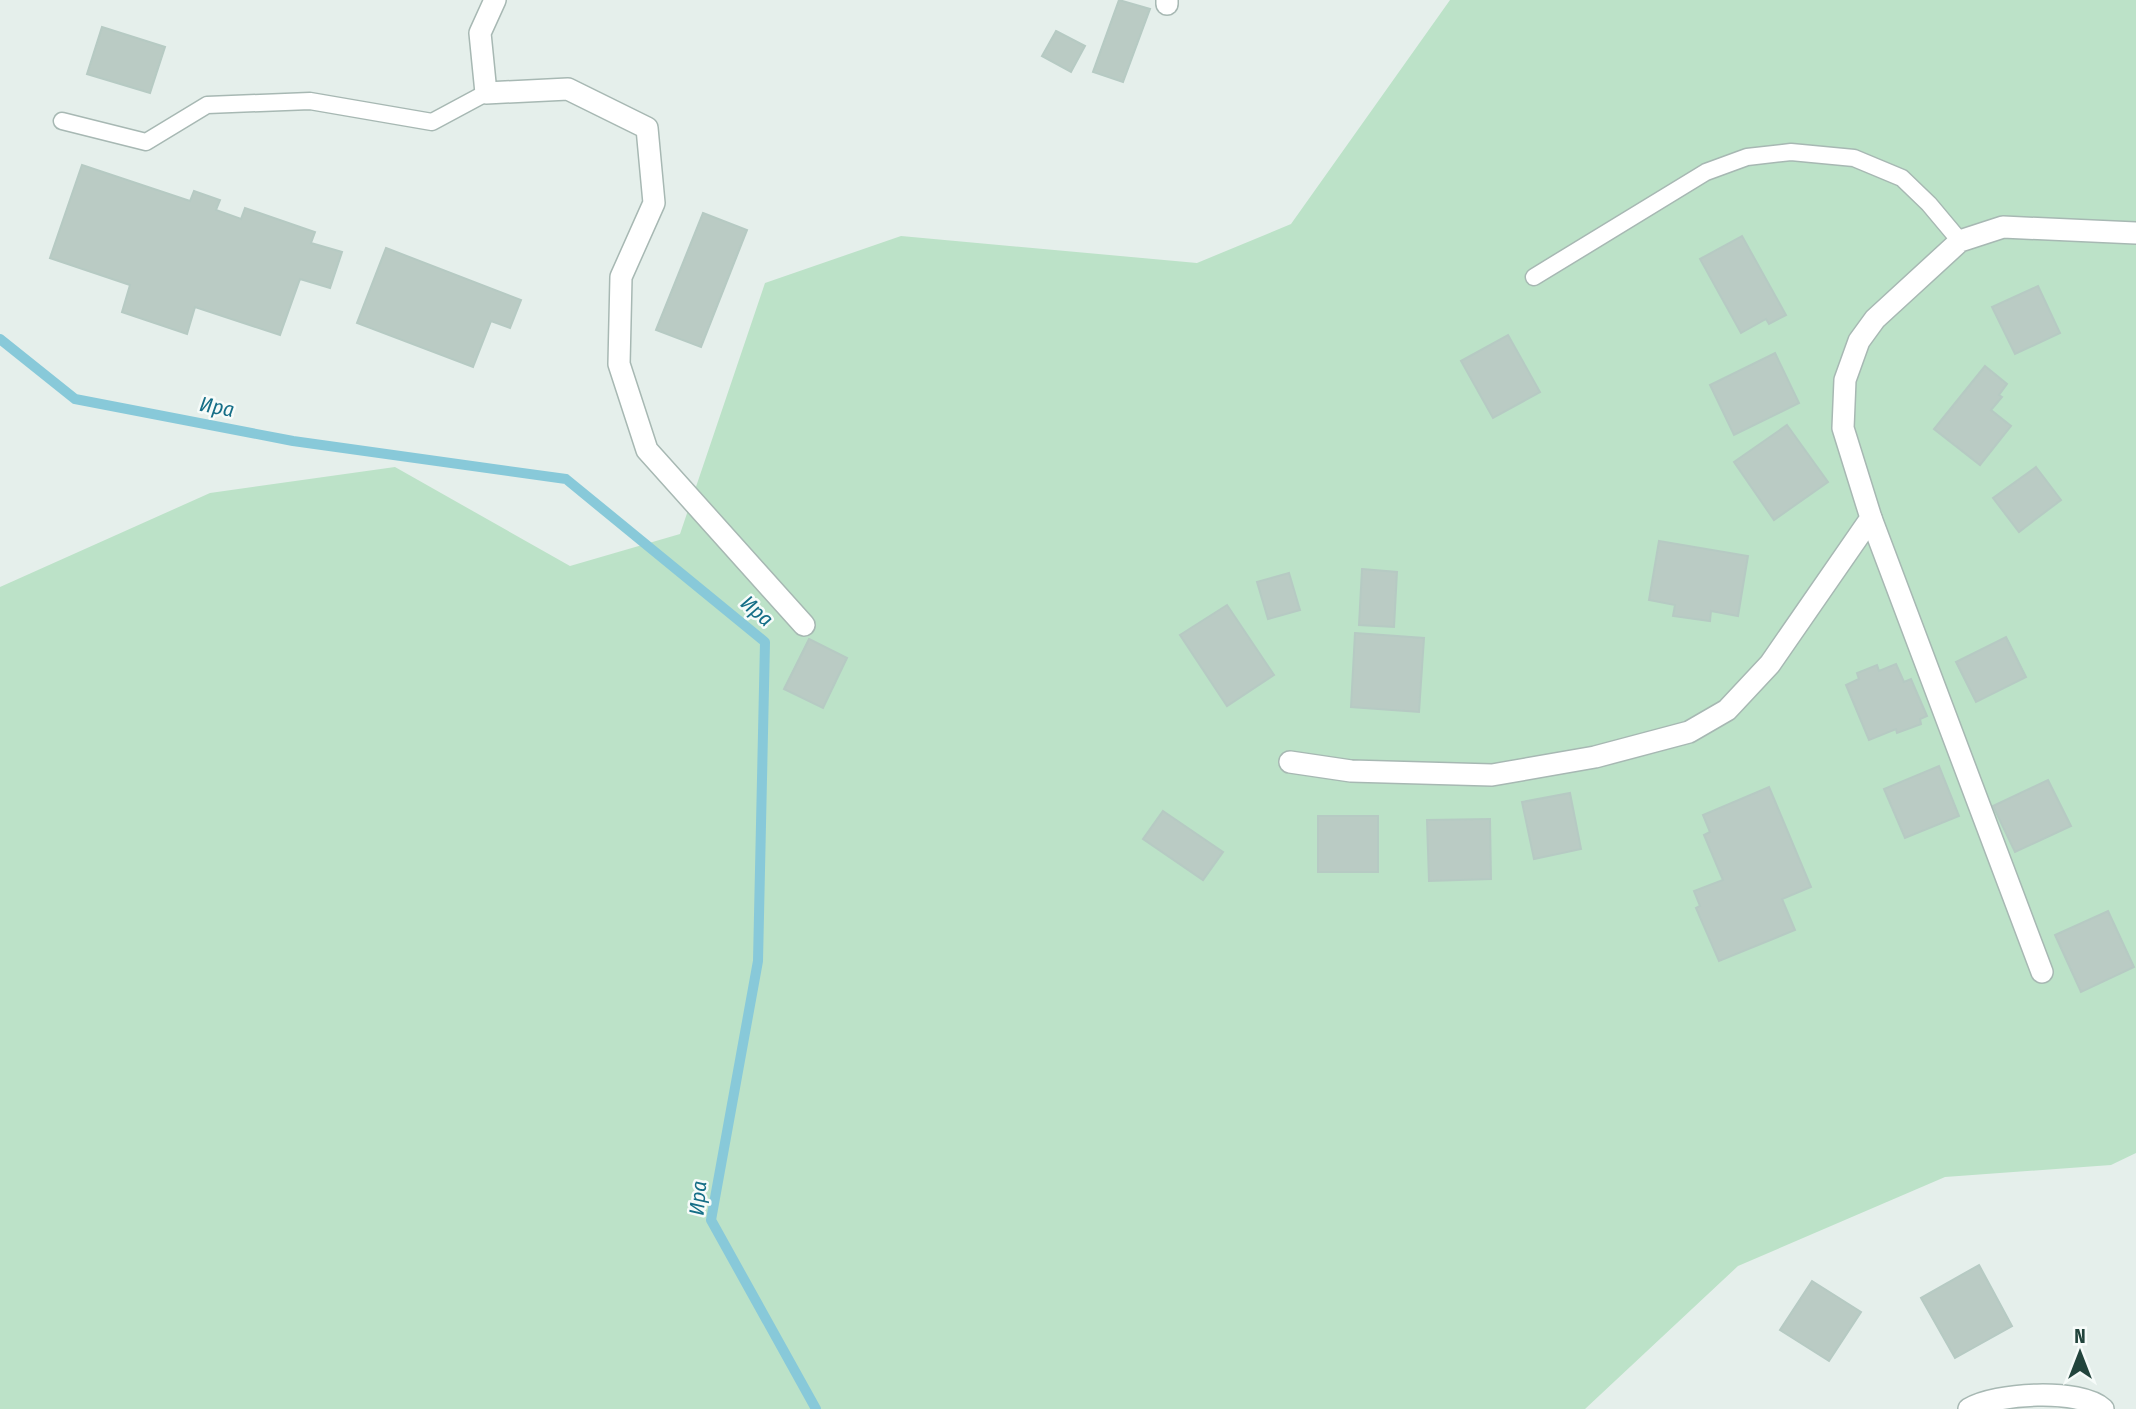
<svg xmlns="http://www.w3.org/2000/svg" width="2136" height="1409" viewBox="0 0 2136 1409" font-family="'Fira Sans Condensed',sans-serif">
<rect width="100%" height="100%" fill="#e5efeb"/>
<path fill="#bce2c8" d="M 1450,0 L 2136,0 L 2136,1153 L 2111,1165 L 1945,1177 L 1738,1266 L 1585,1409 L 0,1409 L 0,587 L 210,493 L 395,467 L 570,566 L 680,534 L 765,283 L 901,236 L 1197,263 L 1291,224 Z"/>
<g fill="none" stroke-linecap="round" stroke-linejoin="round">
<path stroke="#88c9d9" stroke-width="10" d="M 0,339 L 75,399 L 293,441 L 566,479 L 765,642 L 758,961 L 711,1220 L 816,1409"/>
</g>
<g fill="#bacbc4" stroke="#b6cac3" stroke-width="2">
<path d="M 1119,0 L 1150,9 L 1123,82 L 1093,72 Z"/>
<path d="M 102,27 L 165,47 L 150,93 L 87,74 Z"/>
<path d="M 1056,31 L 1085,46 L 1071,72 L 1042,56 Z"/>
<path d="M 82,165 L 190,201 L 194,191 L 220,200 L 216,210 L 241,219 L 245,208 L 315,232 L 311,243 L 342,252 L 330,288 L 300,279 L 280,335 L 195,307 L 187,334 L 122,312 L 130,285 L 50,258 Z"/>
<path d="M 703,213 L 747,230 L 701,347 L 656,330 Z"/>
<path d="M 1742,236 L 1786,315 L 1769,324 L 1766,319 L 1741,333 L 1700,259 Z"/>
<path d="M 386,248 L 521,300 L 510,328 L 491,321 L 473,367 L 357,323 Z"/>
<path d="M 2038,286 L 2060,333 L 2015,354 L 1992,307 Z"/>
<path d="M 1508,335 L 1540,392 L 1493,418 L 1461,361 Z"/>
<path d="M 1775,353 L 1799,403 L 1734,435 L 1710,385 Z"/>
<path d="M 1985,366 L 2007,384 L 1999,395 L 2002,397 L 1991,410 L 2011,426 L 1980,465 L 1934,429 Z"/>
<path d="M 1787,425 L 1828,482 L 1774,520 L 1734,462 Z"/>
<path d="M 2036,467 L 2061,500 L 2019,532 L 1993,498 Z"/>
<path d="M 1659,541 L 1748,556 L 1738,616 L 1711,611 L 1710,621 L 1673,616 L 1675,605 L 1649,600 Z"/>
<path d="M 1362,569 L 1397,572 L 1394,627 L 1359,625 Z"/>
<path d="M 1289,573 L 1300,610 L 1268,619 L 1257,582 Z"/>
<path d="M 1227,605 L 1274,675 L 1227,706 L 1180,635 Z"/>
<path d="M 1355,633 L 1424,638 L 1419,712 L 1351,707 Z"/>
<path d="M 2006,637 L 2026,677 L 1976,702 L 1956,662 Z"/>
<path d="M 809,639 L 847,658 L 823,708 L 784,689 Z"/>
<path d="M 1896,664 L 1904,682 L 1911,679 L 1927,716 L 1920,719 L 1921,724 L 1897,733 L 1896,729 L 1869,740 L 1846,685 L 1859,679 L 1857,673 L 1877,665 L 1879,671 Z"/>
<path d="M 1939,766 L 1959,816 L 1905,838 L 1884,789 Z"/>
<path d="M 2048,780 L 2071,826 L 2015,852 L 1993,806 Z"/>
<path d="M 1769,787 L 1811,887 L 1782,899 L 1795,930 L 1719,961 L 1696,908 L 1700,906 L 1694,891 L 1723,880 L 1704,835 L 1710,832 L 1703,815 Z"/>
<path d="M 1570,793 L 1581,849 L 1534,859 L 1522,802 Z"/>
<path d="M 1163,811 L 1223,852 L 1203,880 L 1143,839 Z"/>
<rect x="1318" y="816" width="60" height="56"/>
<path d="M 1490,819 L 1491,879 L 1429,881 L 1427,820 Z"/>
<path d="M 2108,911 L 2134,967 L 2081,992 L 2055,935 Z"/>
<path d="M 1979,1265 L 2012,1326 L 1955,1358 L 1921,1298 Z"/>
<path d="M 1812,1281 L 1861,1312 L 1829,1361 L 1780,1330 Z"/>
</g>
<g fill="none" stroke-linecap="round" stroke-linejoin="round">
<defs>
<g id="service">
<path d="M 62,121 L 146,142 L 207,105 L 310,101 L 432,122 L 486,93"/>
<path d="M 1534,277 L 1706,172 L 1747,157 L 1791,152 L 1854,158 L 1902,178 L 1929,204 L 1960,241"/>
</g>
<g id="minor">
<path d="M 495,0 L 480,33 L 486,93 L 568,89 L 647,128 L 654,203 L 621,277 L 619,364 L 647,450 L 804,625"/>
<path d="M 1167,4 L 1167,0"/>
<path d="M 1871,518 L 2042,972"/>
<path d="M 1290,762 L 1351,771 L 1492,775 L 1595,757 L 1689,732 L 1727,710 L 1770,664 L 1871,518 L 1843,428 L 1845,380 L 1859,341 L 1875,319 L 1960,241 L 2003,227 L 2136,233"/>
<path d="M 1969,1409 C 1995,1393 2080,1388 2103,1409"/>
</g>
</defs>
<use href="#service" stroke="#a7b8b3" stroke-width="19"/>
<use href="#minor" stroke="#a7b8b3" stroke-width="24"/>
<use href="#service" stroke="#fff" stroke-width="16"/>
<use href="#minor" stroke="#fff" stroke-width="21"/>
</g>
<g text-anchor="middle" stroke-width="5" stroke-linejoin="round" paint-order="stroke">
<g font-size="21" font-style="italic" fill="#156e87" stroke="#f6fbf9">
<text transform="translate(217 407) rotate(11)" y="7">Ира</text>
<text transform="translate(757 611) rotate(41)" y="7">Ира</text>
<text transform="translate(698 1198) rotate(-85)" y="7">Ира</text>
</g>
</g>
<g transform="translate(2080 1353)" stroke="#f6fbf9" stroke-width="5" paint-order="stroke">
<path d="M0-5L12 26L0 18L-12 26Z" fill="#22443c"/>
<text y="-10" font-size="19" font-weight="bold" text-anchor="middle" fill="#22443c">N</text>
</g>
</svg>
